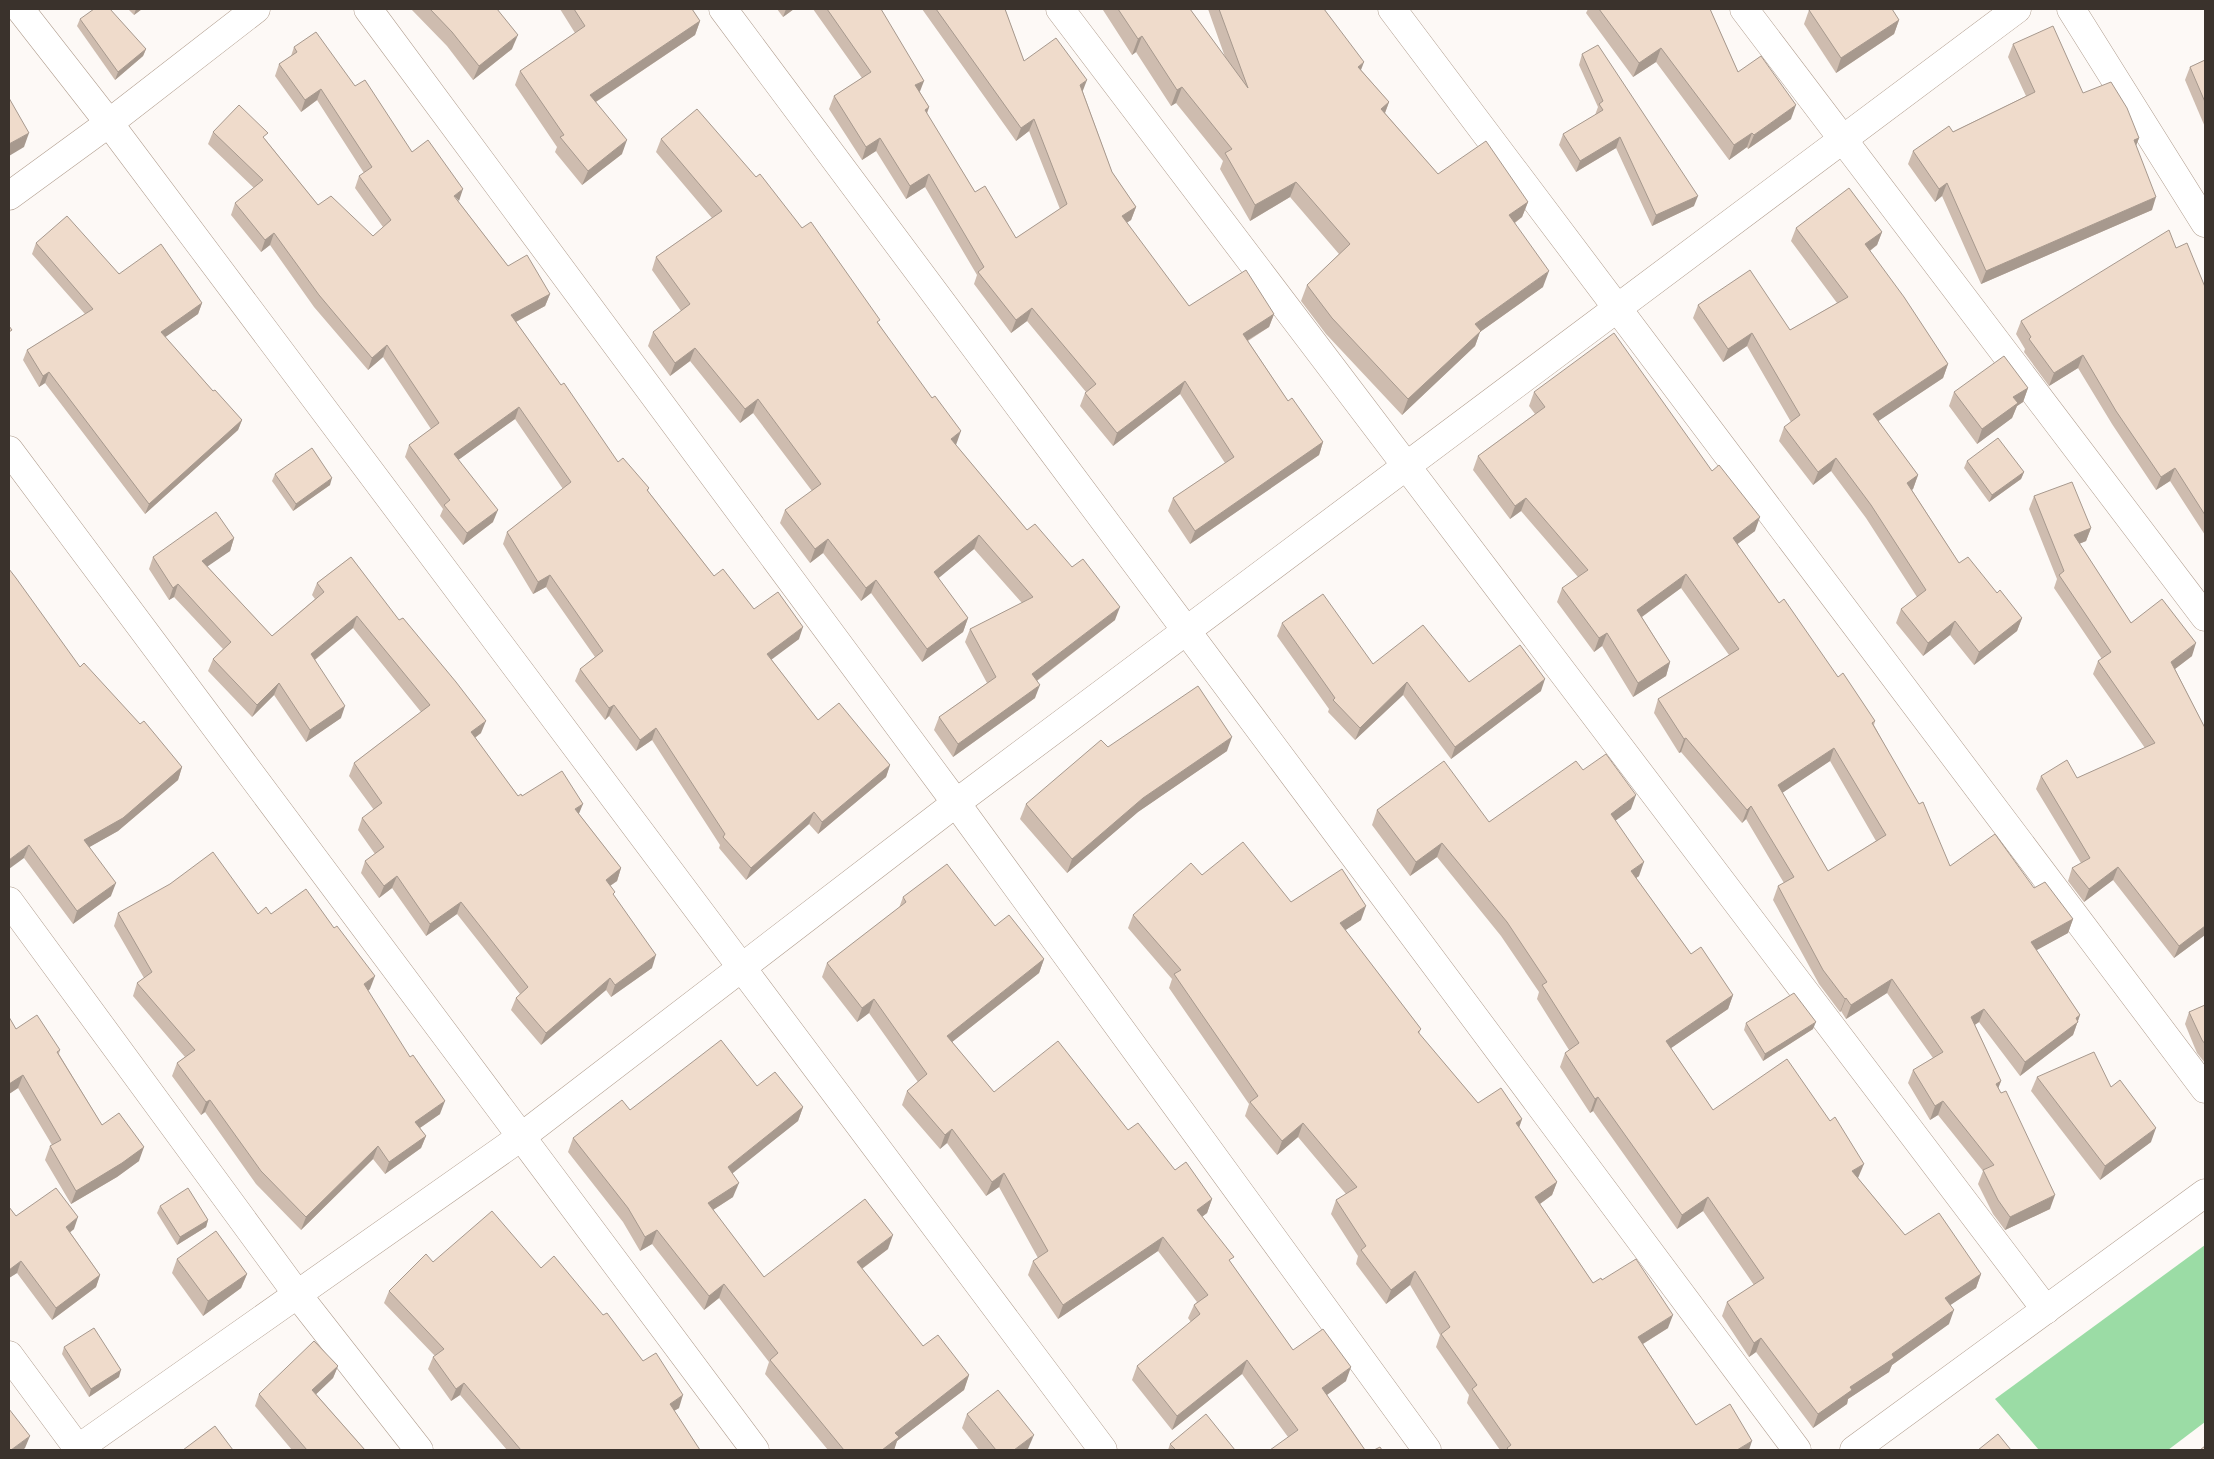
<svg xmlns="http://www.w3.org/2000/svg" width="2214" height="1459" viewBox="0 0 2214 1459" font-family="'Playfair Display',serif">
<rect width="100%" height="100%" fill="#fdf9f6"/>
<path fill="#9bdca5" d="M 2205,1245 L 2205,1422 L 2168,1450 L 2039,1450 L 1995,1399 Z"/>
<g fill="none" stroke-linecap="round" stroke-linejoin="round">
<defs>
<g id="minor">
<path d="M 20,9 L 109,123 L 1103,1450"/>
<path d="M 368,9 L 956,803 L 1427,1450"/>
<path d="M 723,9 L 1797,1450"/>
<path d="M 1060,9 L 2046,1310"/>
<path d="M 1392,9 L 2205,1089"/>
<path d="M 1744,9 L 2205,617"/>
<path d="M 2071,9 L 2205,223"/>
<path d="M 9,196 L 109,123 L 256,9"/>
<path d="M 9,450 L 755,1450"/>
<path d="M 9,901 L 297,1294 L 419,1450"/>
<path d="M 9,1355 L 79,1450"/>
<path d="M 76,1450 L 521,1137 L 956,803 L 2017,9"/>
<path d="M 1854,1450 L 2205,1193"/>
</g>
</defs>
<use href="#minor" stroke="#b19e8f" stroke-width="29"/>
<use href="#minor" stroke="#fff" stroke-width="28"/>
</g>
<g fill="#cebcaf" fill-rule="evenodd">
<path d="M 128,9 L 142,9 L 134,15 Z"/>
<path d="M 411,9 L 497,9 L 512,49 L 473,80 L 447,46 Z"/>
<path d="M 560,9 L 692,9 L 700,21 L 695,35 L 596,102 L 622,154 L 582,185 L 555,152 L 557,147 L 515,85 L 520,71 L 575,33 Z"/>
<path d="M 777,9 L 794,9 L 783,17 Z"/>
<path d="M 813,9 L 881,9 L 920,92 L 929,107 L 927,114 L 975,192 L 1016,238 L 1060,209 L 1029,131 L 1016,141 L 922,9 L 1005,9 L 1024,61 L 1083,92 L 1112,172 L 1136,207 L 1131,220 L 1126,223 L 1189,306 L 1274,314 L 1269,327 L 1248,341 L 1288,401 L 1323,442 L 1319,455 L 1190,544 L 1168,511 L 1173,498 L 1225,463 L 1180,394 L 1113,446 L 1080,406 L 1085,393 L 1086,392 L 1027,321 L 1011,333 L 974,284 L 977,275 L 925,187 L 906,199 L 876,151 L 862,160 L 829,109 L 834,96 L 862,78 Z"/>
<path d="M 1103,9 L 1190,9 L 1225,57 L 1208,9 L 1324,9 L 1361,70 L 1389,102 L 1385,113 L 1438,174 L 1528,202 L 1522,217 L 1515,223 L 1543,287 L 1480,332 L 1475,346 L 1402,415 L 1326,334 L 1301,301 L 1307,285 L 1339,254 L 1290,197 L 1250,221 L 1220,169 L 1223,161 L 1176,103 L 1171,106 L 1136,52 L 1132,55 L 1103,10 Z"/>
<path d="M 1588,9 L 1710,9 L 1738,72 L 1791,119 L 1748,149 L 1747,147 L 1729,160 L 1656,62 L 1633,77 L 1586,13 Z"/>
<path d="M 1809,10 L 1899,20 L 1894,34 L 1836,73 L 1804,24 Z"/>
<path d="M 80,19 L 146,49 L 143,56 L 115,80 L 77,26 Z"/>
<path d="M 2013,44 L 2083,93 L 2139,138 L 2136,145 L 2152,210 L 1981,284 L 1942,196 L 1935,202 L 1908,164 L 1913,151 L 2026,96 L 2008,57 Z"/>
<path d="M 294,47 L 355,86 L 412,152 L 458,201 L 508,266 L 550,294 L 545,306 L 516,322 L 561,385 L 618,462 L 649,488 L 648,491 L 714,576 L 754,609 L 799,639 L 771,659 L 818,720 L 890,765 L 886,777 L 818,834 L 809,824 L 746,880 L 719,848 L 720,845 L 652,740 L 636,751 L 609,716 L 605,720 L 575,681 L 580,669 L 595,657 L 546,587 L 533,594 L 503,544 L 507,532 L 563,489 L 515,419 L 458,460 L 493,522 L 463,545 L 440,516 L 443,509 L 405,457 L 409,445 L 431,429 L 383,357 L 368,370 L 314,307 L 270,245 L 261,252 L 231,215 L 235,203 L 254,188 L 208,144 L 213,132 L 265,139 L 318,205 L 373,236 L 383,227 L 355,188 L 359,176 L 364,173 L 317,100 L 301,112 L 275,76 L 279,64 L 291,56 Z"/>
<path d="M 1582,54 L 1694,206 L 1652,226 L 1616,148 L 1576,172 L 1559,145 L 1563,134 L 1595,115 L 1598,107 L 1579,65 Z"/>
<path d="M 2205,60 L 2205,127 L 2185,80 L 2190,67 Z"/>
<path d="M 661,139 L 756,177 L 802,228 L 879,324 L 956,445 L 1027,530 L 1115,620 L 1037,681 L 1035,698 L 953,757 L 934,730 L 939,717 L 987,683 L 965,642 L 970,629 L 1022,603 L 974,549 L 938,578 L 968,618 L 963,632 L 922,662 L 871,593 L 861,601 L 823,553 L 810,563 L 780,523 L 785,510 L 812,491 L 753,413 L 740,423 L 690,361 L 670,376 L 648,346 L 653,332 L 681,311 L 652,270 L 656,257 L 712,218 L 656,152 Z"/>
<path d="M 1796,228 L 1882,232 L 1877,245 L 1870,251 L 1948,364 L 1943,378 L 1878,421 L 1918,475 L 1913,489 L 1912,490 L 1959,563 L 1997,593 L 2022,618 L 2017,631 L 1974,665 L 1950,635 L 1923,656 L 1896,623 L 1901,609 L 1917,597 L 1866,518 L 1831,471 L 1813,485 L 1779,441 L 1784,427 L 1791,422 L 1747,346 L 1723,362 L 1693,318 L 1698,305 L 1790,330 L 1837,303 L 1791,241 Z"/>
<path d="M 36,243 L 202,303 L 198,314 L 165,337 L 213,391 L 242,420 L 238,430 L 145,514 L 45,383 L 39,387 L 23,360 L 27,350 L 85,314 L 32,254 Z"/>
<path d="M 2176,248 L 2205,287 L 2205,535 L 2170,481 L 2156,490 L 2112,424 L 2078,368 L 2049,386 L 2024,352 L 2025,349 L 2016,334 L 2021,321 Z"/>
<path d="M 2028,388 L 2023,402 L 2017,406 L 2012,418 L 1977,444 L 1949,406 L 1954,392 Z"/>
<path d="M 1534,392 L 1755,531 L 1737,544 L 1779,603 L 1838,677 L 1875,721 L 1874,725 L 1950,866 L 2034,888 L 2073,919 L 2068,933 L 2036,950 L 2080,1015 L 2073,1035 L 2020,1076 L 1979,1022 L 1975,1025 L 2001,1081 L 1998,1088 L 2050,1209 L 2005,1230 L 1993,1214 L 1978,1184 L 1983,1171 L 1938,1115 L 1930,1120 L 1908,1083 L 1913,1070 L 1933,1058 L 1887,993 L 1846,1019 L 1841,1011 L 1840,1012 L 1819,984 L 1773,900 L 1778,886 L 1784,883 L 1746,819 L 1742,823 L 1681,752 L 1679,753 L 1654,713 L 1658,699 L 1729,655 L 1681,588 L 1642,617 L 1670,662 L 1666,676 L 1633,697 L 1602,646 L 1594,652 L 1557,602 L 1562,588 L 1578,577 L 1521,511 L 1510,519 L 1473,470 L 1478,456 L 1535,414 L 1529,406 ZM 1830,761 L 1876,841 L 1828,871 L 1782,793 Z"/>
<path d="M 1967,461 L 2024,472 L 2021,479 L 1989,502 L 1964,468 Z"/>
<path d="M 275,474 L 330,485 L 293,511 L 272,481 Z"/>
<path d="M 2034,496 L 2091,528 L 2086,541 L 2079,544 L 2131,623 L 2192,656 L 2175,669 L 2205,728 L 2205,935 L 2174,958 L 2113,880 L 2084,902 L 2068,881 L 2072,868 L 2081,863 L 2036,789 L 2041,776 L 2077,778 L 2145,748 L 2093,674 L 2098,661 L 2102,659 L 2054,588 L 2057,579 L 2029,509 Z"/>
<path d="M 234,538 L 230,551 L 207,566 L 272,636 L 315,599 L 312,595 L 317,583 L 351,557 L 481,733 L 475,738 L 518,796 L 522,796 L 579,814 L 621,868 L 617,881 L 610,886 L 614,896 L 652,968 L 611,997 L 606,990 L 541,1045 L 511,1010 L 516,998 L 520,994 L 457,914 L 426,936 L 392,888 L 379,898 L 361,873 L 365,861 L 375,854 L 358,830 L 362,818 L 374,810 L 349,776 L 354,763 L 421,712 L 353,628 L 315,660 L 341,718 L 306,742 L 274,695 L 252,717 L 208,671 L 213,659 L 223,649 L 174,597 L 169,600 L 149,569 L 153,557 Z"/>
<path d="M 1282,623 L 1373,664 L 1469,682 L 1541,691 L 1451,759 L 1403,695 L 1355,740 L 1328,712 L 1329,709 L 1277,636 Z"/>
<path d="M 80,667 L 140,724 L 182,767 L 178,780 L 118,831 L 89,847 L 111,896 L 73,924 L 24,858 Z"/>
<path d="M 1108,747 L 1227,751 L 1138,812 L 1067,873 L 1020,819 L 1026,804 Z"/>
<path d="M 1583,770 L 1631,809 L 1615,820 L 1639,876 L 1636,878 L 1691,954 L 1733,995 L 1728,1009 L 1671,1048 L 1713,1110 L 1858,1178 L 1905,1235 L 1981,1274 L 1976,1288 L 1950,1305 L 1949,1324 L 1892,1365 L 1889,1372 L 1848,1399 L 1847,1404 L 1813,1428 L 1756,1352 L 1749,1357 L 1722,1316 L 1727,1302 L 1754,1285 L 1703,1211 L 1677,1229 L 1593,1111 L 1590,1113 L 1560,1067 L 1565,1053 L 1569,1050 L 1537,999 L 1539,992 L 1501,936 L 1437,857 L 1410,876 L 1372,825 L 1377,810 L 1489,822 Z"/>
<path d="M 1202,875 L 1291,902 L 1361,920 L 1345,930 L 1421,1029 L 1419,1034 L 1478,1103 L 1522,1119 L 1519,1128 L 1557,1182 L 1552,1195 L 1540,1204 L 1593,1283 L 1602,1280 L 1668,1328 L 1643,1344 L 1696,1425 L 1749,1450 L 1500,1450 L 1467,1403 L 1469,1395 L 1436,1347 L 1440,1335 L 1410,1285 L 1386,1304 L 1356,1264 L 1358,1256 L 1331,1214 L 1336,1200 L 1346,1194 L 1298,1137 L 1277,1155 L 1245,1116 L 1249,1104 L 1169,988 L 1172,979 L 1128,928 L 1133,915 Z"/>
<path d="M 903,897 L 995,926 L 1044,959 L 1039,973 L 952,1042 L 994,1092 L 1128,1130 L 1175,1170 L 1212,1199 L 1207,1213 L 1202,1217 L 1231,1263 L 1293,1350 L 1346,1381 L 1327,1395 L 1365,1450 L 1288,1437 L 1242,1374 L 1172,1430 L 1132,1380 L 1137,1366 L 1191,1322 L 1188,1318 L 1194,1305 L 1197,1302 L 1158,1251 L 1058,1319 L 1028,1275 L 1033,1261 L 1038,1258 L 999,1187 L 986,1196 L 947,1143 L 940,1149 L 902,1105 L 907,1091 L 918,1082 L 869,1013 L 857,1022 L 822,977 L 827,963 L 899,908 Z"/>
<path d="M 118,913 L 271,914 L 370,989 L 368,991 L 440,1114 L 420,1128 L 426,1136 L 421,1148 L 385,1174 L 373,1159 L 301,1230 L 256,1184 L 205,1112 L 201,1115 L 172,1076 L 177,1063 L 185,1057 L 133,996 L 137,983 L 144,978 L 114,926 Z"/>
<path d="M 2205,1005 L 2205,1063 L 2197,1053 L 2185,1024 L 2189,1012 Z"/>
<path d="M 9,1017 L 16,1029 L 60,1050 L 59,1054 L 102,1125 L 139,1161 L 117,1177 L 71,1204 L 45,1160 L 50,1146 L 52,1145 L 18,1088 L 9,1094 Z"/>
<path d="M 1746,1023 L 1813,1029 L 1763,1061 L 1744,1030 Z"/>
<path d="M 2037,1077 L 2111,1087 L 2151,1142 L 2100,1180 L 2031,1091 Z"/>
<path d="M 757,1086 L 803,1107 L 798,1121 L 732,1173 L 733,1197 L 713,1210 L 764,1277 L 888,1249 L 862,1269 L 923,1346 L 969,1375 L 964,1390 L 897,1441 L 894,1450 L 828,1450 L 765,1374 L 769,1362 L 719,1298 L 704,1310 L 652,1244 L 640,1251 L 623,1222 L 568,1152 L 573,1138 L 630,1110 Z"/>
<path d="M 160,1206 L 208,1220 L 206,1227 L 177,1245 L 157,1213 Z"/>
<path d="M 9,1207 L 16,1216 L 74,1229 L 70,1232 L 100,1275 L 96,1287 L 52,1320 L 17,1273 L 9,1278 Z"/>
<path d="M 177,1259 L 247,1274 L 241,1288 L 203,1316 L 172,1273 Z"/>
<path d="M 433,1262 L 541,1268 L 603,1315 L 643,1361 L 679,1408 L 674,1411 L 700,1450 L 507,1450 L 460,1395 L 451,1401 L 428,1369 L 433,1357 L 435,1356 L 384,1303 L 389,1291 Z"/>
<path d="M 64,1347 L 119,1377 L 89,1397 L 62,1354 Z"/>
<path d="M 338,1366 L 333,1378 L 316,1394 L 365,1450 L 292,1450 L 255,1406 L 259,1394 Z"/>
<path d="M 967,1414 L 1028,1449 L 1027,1450 L 979,1450 L 962,1428 Z"/>
<path d="M 1170,1444 L 1235,1450 L 1168,1450 Z"/>
</g>
<g fill="#a7998e">
<path d="M 136,9 L 142,9 L 134,15 Z"/>
<path d="M 786,9 L 794,9 L 783,17 Z"/>
<path d="M 1899,20 L 1894,34 L 1836,73 L 1841,58 Z"/>
<path d="M 700,21 L 695,35 L 585,109 L 590,95 Z"/>
<path d="M 518,35 L 512,49 L 473,80 L 479,66 Z"/>
<path d="M 1142,36 L 1136,52 L 1132,55 L 1138,39 Z"/>
<path d="M 1661,48 L 1656,62 L 1633,77 L 1639,63 Z"/>
<path d="M 146,49 L 143,56 L 115,80 L 118,72 Z"/>
<path d="M 1364,62 L 1358,78 L 1358,67 Z"/>
<path d="M 1087,80 L 1082,93 L 1080,85 Z"/>
<path d="M 924,81 L 919,94 L 915,85 Z"/>
<path d="M 1182,87 L 1176,103 L 1171,106 L 1177,90 Z"/>
<path d="M 321,89 L 317,100 L 301,112 L 305,100 Z"/>
<path d="M 1389,102 L 1383,118 L 1381,109 Z"/>
<path d="M 1796,105 L 1791,119 L 1748,149 L 1754,135 Z"/>
<path d="M 929,107 L 924,120 L 925,110 Z"/>
<path d="M 1034,119 L 1029,131 L 1016,141 L 1021,128 Z"/>
<path d="M 29,133 L 24,147 L 9,156 L 9,144 Z"/>
<path d="M 1752,133 L 1747,147 L 1729,160 L 1734,145 Z"/>
<path d="M 1620,137 L 1616,148 L 1576,172 L 1580,161 Z"/>
<path d="M 880,138 L 876,151 L 862,160 L 866,147 Z"/>
<path d="M 2139,138 L 2134,151 L 2134,140 Z"/>
<path d="M 627,140 L 622,154 L 582,185 L 588,171 Z"/>
<path d="M 929,174 L 925,187 L 906,199 L 910,186 Z"/>
<path d="M 1296,182 L 1290,197 L 1250,221 L 1255,205 Z"/>
<path d="M 1947,183 L 1942,196 L 1935,202 L 1939,189 Z"/>
<path d="M 463,189 L 459,201 L 454,196 Z"/>
<path d="M 1698,196 L 1694,206 L 1652,226 L 1656,215 Z"/>
<path d="M 2156,197 L 2152,210 L 1981,284 L 1986,271 Z"/>
<path d="M 1528,202 L 1522,217 L 1503,231 L 1509,215 Z"/>
<path d="M 1136,207 L 1131,220 L 1117,229 L 1122,216 Z"/>
<path d="M 1882,232 L 1877,245 L 1860,258 L 1865,244 Z"/>
<path d="M 274,233 L 270,245 L 261,252 L 265,240 Z"/>
<path d="M 1549,271 L 1543,287 L 1480,332 L 1475,346 L 1402,415 L 1408,399 L 1475,324 Z"/>
<path d="M 550,294 L 545,306 L 506,327 L 511,315 Z"/>
<path d="M 202,303 L 198,314 L 157,343 L 161,332 Z"/>
<path d="M 1032,308 L 1027,321 L 1011,333 L 1016,320 Z"/>
<path d="M 1274,314 L 1269,327 L 1238,346 L 1243,334 Z"/>
<path d="M 1752,333 L 1747,346 L 1723,362 L 1728,349 Z"/>
<path d="M 387,345 L 383,357 L 368,370 L 372,358 Z"/>
<path d="M 695,348 L 690,361 L 670,376 L 675,363 Z"/>
<path d="M 2083,355 L 2078,368 L 2049,386 L 2054,373 Z"/>
<path d="M 1948,364 L 1943,378 L 1868,428 L 1873,414 Z"/>
<path d="M 49,372 L 45,383 L 39,387 L 43,376 Z"/>
<path d="M 1185,381 L 1180,394 L 1113,446 L 1117,433 Z"/>
<path d="M 2028,388 L 2023,402 L 2017,406 L 2012,418 L 1977,444 L 1982,429 L 2013,397 Z"/>
<path d="M 758,399 L 753,413 L 740,423 L 745,409 Z"/>
<path d="M 519,407 L 515,419 L 450,466 L 454,454 Z"/>
<path d="M 242,420 L 238,430 L 145,514 L 149,504 Z"/>
<path d="M 961,431 L 956,445 L 946,453 L 951,439 Z"/>
<path d="M 1323,442 L 1319,455 L 1190,544 L 1195,531 Z"/>
<path d="M 1836,458 L 1831,471 L 1813,485 L 1818,472 Z"/>
<path d="M 2175,468 L 2170,481 L 2156,490 L 2161,477 Z"/>
<path d="M 2024,472 L 2021,479 L 1989,502 L 1992,495 Z"/>
<path d="M 1918,475 L 1913,489 L 1902,496 L 1907,483 Z"/>
<path d="M 332,478 L 330,485 L 293,511 L 296,504 Z"/>
<path d="M 1526,498 L 1521,511 L 1510,519 L 1515,506 Z"/>
<path d="M 498,510 L 493,522 L 463,545 L 467,533 Z"/>
<path d="M 1760,517 L 1755,531 L 1728,551 L 1733,538 Z"/>
<path d="M 2091,528 L 2086,541 L 2069,548 L 2074,535 Z"/>
<path d="M 979,535 L 974,549 L 929,586 L 934,572 Z"/>
<path d="M 234,538 L 230,551 L 198,573 L 202,561 Z"/>
<path d="M 828,539 L 823,553 L 810,563 L 815,549 Z"/>
<path d="M 1686,574 L 1681,588 L 1632,624 L 1637,610 Z"/>
<path d="M 550,575 L 546,587 L 533,594 L 538,582 Z"/>
<path d="M 876,580 L 871,593 L 861,601 L 866,588 Z"/>
<path d="M 178,584 L 174,597 L 169,600 L 173,588 Z"/>
<path d="M 1120,607 L 1115,620 L 1027,688 L 1032,674 Z"/>
<path d="M 357,616 L 353,628 L 307,666 L 311,654 Z"/>
<path d="M 968,618 L 963,632 L 922,662 L 927,649 Z"/>
<path d="M 2022,618 L 2017,631 L 1974,665 L 1979,652 Z"/>
<path d="M 1955,621 L 1950,635 L 1923,656 L 1928,643 Z"/>
<path d="M 803,627 L 799,639 L 763,666 L 767,654 Z"/>
<path d="M 1607,633 L 1602,646 L 1594,652 L 1599,638 Z"/>
<path d="M 2196,643 L 2192,656 L 2167,675 L 2171,662 Z"/>
<path d="M 1670,662 L 1666,676 L 1633,697 L 1638,683 Z"/>
<path d="M 1545,679 L 1541,691 L 1451,759 L 1455,747 Z"/>
<path d="M 1407,682 L 1403,695 L 1355,740 L 1360,728 Z"/>
<path d="M 279,683 L 274,695 L 252,717 L 257,705 Z"/>
<path d="M 1040,685 L 1035,698 L 953,757 L 958,744 Z"/>
<path d="M 614,705 L 609,716 L 605,720 L 609,708 Z"/>
<path d="M 345,706 L 341,718 L 306,742 L 310,730 Z"/>
<path d="M 486,721 L 481,733 L 466,744 L 471,732 Z"/>
<path d="M 656,728 L 652,740 L 636,751 L 640,740 Z"/>
<path d="M 1232,737 L 1227,751 L 1138,812 L 1067,873 L 1072,859 L 1143,798 Z"/>
<path d="M 1686,738 L 1681,752 L 1679,753 L 1684,739 Z"/>
<path d="M 1834,748 L 1830,761 L 1773,799 L 1778,785 Z"/>
<path d="M 890,765 L 886,777 L 818,834 L 822,822 Z"/>
<path d="M 182,767 L 178,780 L 118,831 L 79,853 L 84,840 Z"/>
<path d="M 1636,795 L 1631,809 L 1606,828 L 1611,814 Z"/>
<path d="M 583,804 L 578,816 L 575,809 Z"/>
<path d="M 1751,806 L 1746,819 L 1742,823 L 1747,810 Z"/>
<path d="M 814,812 L 809,824 L 746,880 L 751,868 Z"/>
<path d="M 1442,843 L 1437,857 L 1410,876 L 1416,862 Z"/>
<path d="M 29,845 L 24,858 L 9,869 L 9,860 Z"/>
<path d="M 1644,862 L 1639,876 L 1626,885 L 1631,871 Z"/>
<path d="M 2118,867 L 2113,880 L 2084,902 L 2089,889 Z"/>
<path d="M 621,868 L 617,881 L 601,892 L 606,880 Z"/>
<path d="M 397,876 L 392,888 L 379,898 L 384,886 Z"/>
<path d="M 116,883 L 111,896 L 73,924 L 77,911 Z"/>
<path d="M 461,902 L 457,914 L 426,936 L 430,924 Z"/>
<path d="M 1366,906 L 1361,920 L 1335,937 L 1340,923 Z"/>
<path d="M 2073,919 L 2068,933 L 2026,956 L 2031,942 Z"/>
<path d="M 2205,926 L 2205,935 L 2174,958 L 2179,946 Z"/>
<path d="M 656,955 L 652,968 L 611,997 L 615,985 Z"/>
<path d="M 1044,959 L 1039,973 L 942,1050 L 947,1036 Z"/>
<path d="M 375,976 L 370,989 L 359,997 L 364,984 Z"/>
<path d="M 610,978 L 606,990 L 541,1045 L 546,1033 Z"/>
<path d="M 1892,979 L 1887,993 L 1846,1019 L 1851,1005 Z"/>
<path d="M 1733,995 L 1728,1009 L 1661,1055 L 1666,1041 Z"/>
<path d="M 1846,998 L 1841,1011 L 1840,1012 L 1845,999 Z"/>
<path d="M 874,999 L 869,1013 L 857,1022 L 862,1008 Z"/>
<path d="M 1984,1009 L 1979,1022 L 1966,1030 L 1971,1017 Z"/>
<path d="M 2080,1015 L 2073,1035 L 2020,1076 L 2025,1062 Z"/>
<path d="M 1816,1022 L 1813,1029 L 1763,1061 L 1765,1054 Z"/>
<path d="M 23,1075 L 18,1088 L 9,1094 L 9,1084 Z"/>
<path d="M 2001,1081 L 1996,1094 L 1996,1084 Z"/>
<path d="M 1598,1097 L 1593,1111 L 1590,1113 L 1595,1099 Z"/>
<path d="M 210,1100 L 205,1112 L 201,1115 L 206,1102 Z"/>
<path d="M 445,1101 L 440,1114 L 411,1134 L 415,1122 Z"/>
<path d="M 1943,1101 L 1938,1115 L 1930,1120 L 1935,1106 Z"/>
<path d="M 803,1107 L 798,1121 L 723,1181 L 728,1167 Z"/>
<path d="M 1522,1119 L 1517,1133 L 1516,1123 Z"/>
<path d="M 1303,1123 L 1298,1137 L 1277,1155 L 1282,1141 Z"/>
<path d="M 2156,1128 L 2151,1142 L 2100,1180 L 2105,1166 Z"/>
<path d="M 952,1129 L 947,1143 L 940,1149 L 945,1135 Z"/>
<path d="M 426,1136 L 421,1148 L 385,1174 L 389,1162 Z"/>
<path d="M 378,1146 L 373,1159 L 301,1230 L 306,1217 Z"/>
<path d="M 144,1147 L 139,1161 L 117,1177 L 71,1204 L 76,1191 Z"/>
<path d="M 1864,1164 L 1858,1178 L 1847,1185 L 1852,1171 Z"/>
<path d="M 1004,1173 L 999,1187 L 986,1196 L 992,1182 Z"/>
<path d="M 1557,1182 L 1552,1195 L 1530,1211 L 1535,1197 Z"/>
<path d="M 739,1183 L 733,1197 L 702,1217 L 708,1203 Z"/>
<path d="M 2055,1195 L 2050,1209 L 2005,1230 L 2010,1217 Z"/>
<path d="M 1708,1197 L 1703,1211 L 1677,1229 L 1682,1215 Z"/>
<path d="M 1212,1199 L 1207,1213 L 1192,1224 L 1197,1210 Z"/>
<path d="M 78,1217 L 74,1229 L 62,1239 L 66,1227 Z"/>
<path d="M 208,1220 L 206,1227 L 177,1245 L 180,1237 Z"/>
<path d="M 657,1230 L 652,1244 L 640,1251 L 645,1237 Z"/>
<path d="M 893,1235 L 888,1249 L 852,1276 L 857,1262 Z"/>
<path d="M 1163,1237 L 1158,1251 L 1058,1319 L 1063,1305 Z"/>
<path d="M 21,1261 L 17,1273 L 9,1278 L 9,1270 Z"/>
<path d="M 1415,1271 L 1410,1285 L 1386,1304 L 1391,1290 Z"/>
<path d="M 247,1274 L 241,1288 L 203,1316 L 208,1301 Z"/>
<path d="M 1981,1274 L 1976,1288 L 1940,1312 L 1945,1298 Z"/>
<path d="M 100,1275 L 96,1287 L 52,1320 L 56,1308 Z"/>
<path d="M 724,1284 L 719,1298 L 704,1310 L 709,1296 Z"/>
<path d="M 1954,1310 L 1949,1324 L 1892,1365 L 1889,1372 L 1848,1399 L 1847,1404 L 1813,1428 L 1818,1414 L 1850,1387 L 1892,1354 Z"/>
<path d="M 1673,1315 L 1668,1328 L 1633,1350 L 1638,1337 Z"/>
<path d="M 1761,1338 L 1756,1352 L 1749,1357 L 1754,1343 Z"/>
<path d="M 1247,1360 L 1242,1374 L 1172,1430 L 1177,1416 Z"/>
<path d="M 338,1366 L 333,1378 L 308,1402 L 312,1390 Z"/>
<path d="M 1351,1367 L 1346,1381 L 1317,1402 L 1322,1388 Z"/>
<path d="M 121,1370 L 119,1377 L 89,1397 L 91,1389 Z"/>
<path d="M 969,1375 L 964,1390 L 897,1441 L 894,1450 L 882,1450 L 895,1433 Z"/>
<path d="M 464,1383 L 460,1395 L 451,1401 L 456,1389 Z"/>
<path d="M 683,1395 L 679,1408 L 665,1416 L 670,1404 Z"/>
<path d="M 1034,1435 L 1028,1449 L 1027,1450 L 1014,1450 Z"/>
<path d="M 30,1436 L 25,1448 L 23,1450 L 11,1450 Z"/>
<path d="M 1752,1441 L 1749,1450 L 1737,1450 Z"/>
</g>
<g fill="#efdbcb" stroke="#a7998e" fill-rule="evenodd">
<path d="M 94,9 L 110,9 L 146,49 L 118,72 L 80,19 Z"/>
<path d="M 430,9 L 497,9 L 518,35 L 479,66 L 452,32 Z"/>
<path d="M 574,9 L 692,9 L 700,21 L 590,95 L 627,140 L 588,171 L 560,137 L 564,135 L 520,71 L 585,26 Z"/>
<path d="M 827,9 L 881,9 L 924,81 L 915,85 L 929,107 L 925,110 L 975,192 L 985,186 L 1016,238 L 1067,204 L 1034,119 L 1021,128 L 936,9 L 1005,9 L 1024,61 L 1056,38 L 1087,80 L 1080,85 L 1112,172 L 1136,207 L 1122,216 L 1189,306 L 1246,270 L 1274,314 L 1243,334 L 1288,401 L 1292,398 L 1323,442 L 1195,531 L 1173,498 L 1234,457 L 1185,381 L 1117,433 L 1085,393 L 1096,384 L 1032,308 L 1016,320 L 978,272 L 984,267 L 929,174 L 910,186 L 880,138 L 866,147 L 834,96 L 871,72 Z"/>
<path d="M 1118,9 L 1190,9 L 1248,88 L 1219,9 L 1324,9 L 1364,62 L 1358,67 L 1389,102 L 1381,109 L 1438,174 L 1486,141 L 1528,202 L 1509,215 L 1549,271 L 1475,324 L 1481,331 L 1408,399 L 1332,318 L 1307,285 L 1350,244 L 1296,182 L 1255,205 L 1225,153 L 1232,149 L 1182,87 L 1177,90 L 1142,36 L 1138,39 Z"/>
<path d="M 1599,9 L 1710,9 L 1738,72 L 1761,56 L 1796,105 L 1754,135 L 1752,133 L 1734,145 L 1661,48 L 1639,63 Z"/>
<path d="M 1811,9 L 1892,9 L 1899,20 L 1841,58 L 1809,10 Z"/>
<path d="M 2053,26 L 2083,93 L 2111,82 L 2127,108 L 2139,138 L 2134,140 L 2156,197 L 1986,271 L 1947,183 L 1939,189 L 1913,151 L 1949,126 L 1953,132 L 2035,92 L 2013,44 Z"/>
<path d="M 316,32 L 355,86 L 365,80 L 412,152 L 428,140 L 463,189 L 454,196 L 508,266 L 527,255 L 550,294 L 511,315 L 561,385 L 564,383 L 618,462 L 623,458 L 649,488 L 647,490 L 714,576 L 723,569 L 754,609 L 778,592 L 803,627 L 767,654 L 818,720 L 839,703 L 890,765 L 822,822 L 814,812 L 751,868 L 723,837 L 725,834 L 656,728 L 640,740 L 614,705 L 609,708 L 580,669 L 603,651 L 550,575 L 538,582 L 507,532 L 571,482 L 519,407 L 454,454 L 498,510 L 467,533 L 444,505 L 450,500 L 409,445 L 439,423 L 387,345 L 372,358 L 319,295 L 274,233 L 265,240 L 235,203 L 263,180 L 213,132 L 239,105 L 268,133 L 263,137 L 318,205 L 331,196 L 373,236 L 391,220 L 359,176 L 372,167 L 321,89 L 305,100 L 279,64 L 297,52 L 294,47 Z"/>
<path d="M 1598,45 L 1698,196 L 1656,215 L 1620,137 L 1580,161 L 1563,134 L 1603,110 L 1599,104 L 1603,101 L 1582,54 Z"/>
<path d="M 2205,60 L 2205,102 L 2190,67 Z"/>
<path d="M 9,98 L 29,133 L 9,144 Z"/>
<path d="M 697,109 L 756,177 L 760,174 L 802,228 L 811,222 L 880,320 L 877,322 L 932,398 L 935,396 L 961,431 L 951,439 L 1027,530 L 1035,524 L 1072,567 L 1083,559 L 1120,607 L 1032,674 L 1040,685 L 958,744 L 939,717 L 996,677 L 970,629 L 1033,597 L 979,535 L 934,572 L 968,618 L 927,649 L 876,580 L 866,588 L 828,539 L 815,549 L 785,510 L 821,484 L 758,399 L 745,409 L 695,348 L 675,363 L 653,332 L 690,304 L 656,257 L 722,211 L 661,139 Z"/>
<path d="M 1849,188 L 1882,232 L 1865,244 L 1904,297 L 1948,364 L 1873,414 L 1918,475 L 1907,483 L 1959,563 L 1968,557 L 1997,593 L 2000,590 L 2022,618 L 1979,652 L 1955,621 L 1928,643 L 1901,609 L 1926,590 L 1871,505 L 1836,458 L 1818,472 L 1784,427 L 1800,415 L 1752,333 L 1728,349 L 1698,305 L 1750,270 L 1790,330 L 1848,297 L 1796,228 Z"/>
<path d="M 67,216 L 119,274 L 161,244 L 202,303 L 161,332 L 213,391 L 215,390 L 242,420 L 149,504 L 49,372 L 43,376 L 27,350 L 93,309 L 36,243 Z"/>
<path d="M 2169,230 L 2176,248 L 2187,243 L 2205,287 L 2205,515 L 2175,468 L 2161,477 L 2116,411 L 2083,355 L 2054,373 L 2029,339 L 2031,337 L 2021,321 Z"/>
<path d="M 9,326 L 12,330 L 9,332 Z"/>
<path d="M 1614,333 L 1712,471 L 1719,465 L 1760,517 L 1733,538 L 1779,603 L 1784,599 L 1838,677 L 1843,673 L 1875,721 L 1872,723 L 1919,804 L 1923,802 L 1950,866 L 1995,834 L 2034,888 L 2045,882 L 2073,919 L 2031,942 L 2080,1015 L 2076,1018 L 2078,1022 L 2025,1062 L 1984,1009 L 1971,1017 L 2001,1081 L 1996,1084 L 2001,1093 L 2006,1091 L 2055,1195 L 2010,1217 L 1998,1200 L 1983,1170 L 1994,1165 L 1943,1101 L 1935,1106 L 1913,1070 L 1943,1052 L 1892,979 L 1851,1005 L 1846,998 L 1845,999 L 1823,970 L 1778,886 L 1794,877 L 1751,806 L 1747,810 L 1686,738 L 1684,739 L 1658,699 L 1739,649 L 1686,574 L 1637,610 L 1670,662 L 1638,683 L 1607,633 L 1599,638 L 1562,588 L 1588,570 L 1526,498 L 1515,506 L 1478,456 L 1545,407 L 1534,392 ZM 1834,748 L 1886,835 L 1828,871 L 1778,785 Z"/>
<path d="M 2004,356 L 2028,388 L 2013,397 L 2018,403 L 1982,429 L 1954,392 Z"/>
<path d="M 1998,438 L 2024,472 L 1992,495 L 1967,461 Z"/>
<path d="M 312,448 L 332,478 L 296,504 L 275,474 Z"/>
<path d="M 2072,482 L 2091,528 L 2074,535 L 2131,623 L 2162,599 L 2196,643 L 2171,662 L 2205,728 L 2205,926 L 2179,946 L 2118,867 L 2089,889 L 2072,868 L 2090,858 L 2041,776 L 2067,760 L 2077,778 L 2155,743 L 2098,661 L 2111,652 L 2059,575 L 2064,571 L 2034,496 Z"/>
<path d="M 216,512 L 234,538 L 202,561 L 272,636 L 324,592 L 317,583 L 351,557 L 399,620 L 403,618 L 456,682 L 486,721 L 471,732 L 518,796 L 521,794 L 522,796 L 562,771 L 583,804 L 575,809 L 621,868 L 606,880 L 615,892 L 613,894 L 656,955 L 615,985 L 610,978 L 546,1033 L 516,998 L 528,987 L 461,902 L 430,924 L 397,876 L 384,886 L 365,861 L 384,847 L 362,818 L 382,803 L 354,763 L 430,705 L 357,616 L 311,654 L 345,706 L 310,730 L 279,683 L 257,705 L 213,659 L 231,642 L 178,584 L 173,588 L 153,557 Z"/>
<path d="M 9,569 L 16,578 L 80,667 L 84,663 L 140,724 L 144,721 L 182,767 L 123,818 L 84,840 L 116,883 L 77,911 L 29,845 L 9,860 Z"/>
<path d="M 1323,594 L 1373,664 L 1423,625 L 1469,682 L 1520,645 L 1545,679 L 1455,747 L 1407,682 L 1360,728 L 1333,700 L 1335,698 L 1282,623 Z"/>
<path d="M 1198,686 L 1232,737 L 1143,798 L 1072,859 L 1026,804 L 1101,740 L 1108,747 Z"/>
<path d="M 1606,754 L 1636,795 L 1611,814 L 1644,862 L 1631,871 L 1691,954 L 1701,947 L 1733,995 L 1666,1041 L 1713,1110 L 1787,1059 L 1830,1121 L 1835,1117 L 1864,1164 L 1852,1171 L 1905,1235 L 1939,1213 L 1981,1274 L 1945,1298 L 1954,1310 L 1892,1354 L 1894,1358 L 1850,1387 L 1852,1390 L 1818,1414 L 1761,1338 L 1754,1343 L 1727,1302 L 1764,1278 L 1708,1197 L 1682,1215 L 1598,1097 L 1595,1099 L 1565,1053 L 1579,1043 L 1542,985 L 1547,982 L 1507,922 L 1442,843 L 1416,862 L 1377,810 L 1444,761 L 1489,822 L 1576,761 L 1583,770 Z"/>
<path d="M 1243,842 L 1291,902 L 1342,869 L 1366,906 L 1340,923 L 1421,1029 L 1418,1032 L 1478,1103 L 1501,1088 L 1522,1119 L 1516,1123 L 1557,1182 L 1535,1197 L 1593,1283 L 1601,1278 L 1602,1280 L 1636,1259 L 1673,1315 L 1638,1337 L 1696,1425 L 1730,1404 L 1752,1441 L 1737,1450 L 1509,1450 L 1507,1448 L 1511,1445 L 1472,1389 L 1477,1385 L 1441,1334 L 1450,1327 L 1415,1271 L 1391,1290 L 1361,1250 L 1366,1246 L 1336,1200 L 1357,1187 L 1303,1123 L 1282,1141 L 1250,1102 L 1258,1096 L 1174,974 L 1181,970 L 1133,915 L 1191,863 L 1202,875 Z"/>
<path d="M 213,852 L 258,914 L 266,907 L 271,914 L 306,889 L 334,928 L 337,926 L 375,976 L 364,984 L 410,1057 L 413,1055 L 445,1101 L 415,1122 L 426,1136 L 389,1162 L 378,1146 L 306,1217 L 261,1171 L 210,1100 L 206,1102 L 177,1063 L 195,1050 L 137,983 L 152,972 L 118,913 L 170,884 Z"/>
<path d="M 947,864 L 995,926 L 1009,915 L 1044,959 L 947,1036 L 994,1092 L 1058,1041 L 1128,1130 L 1138,1123 L 1175,1170 L 1186,1162 L 1212,1199 L 1197,1210 L 1234,1257 L 1229,1260 L 1293,1350 L 1323,1329 L 1351,1367 L 1322,1388 L 1365,1450 L 1270,1450 L 1298,1430 L 1247,1360 L 1177,1416 L 1137,1366 L 1200,1314 L 1194,1305 L 1208,1295 L 1163,1237 L 1063,1305 L 1033,1261 L 1048,1251 L 1004,1173 L 992,1182 L 952,1129 L 945,1135 L 907,1091 L 927,1074 L 874,999 L 862,1008 L 827,963 L 906,902 L 903,897 Z"/>
<path d="M 1794,993 L 1816,1022 L 1765,1054 L 1746,1023 Z"/>
<path d="M 2205,1005 L 2205,1044 L 2202,1040 L 2189,1012 Z"/>
<path d="M 37,1015 L 60,1050 L 57,1052 L 102,1125 L 119,1113 L 144,1147 L 122,1163 L 76,1191 L 50,1146 L 61,1140 L 23,1075 L 9,1084 L 9,1017 L 16,1029 Z"/>
<path d="M 721,1040 L 757,1086 L 775,1072 L 803,1107 L 728,1167 L 739,1183 L 708,1203 L 764,1277 L 865,1199 L 893,1235 L 857,1262 L 923,1346 L 938,1335 L 969,1375 L 895,1433 L 899,1437 L 882,1450 L 844,1450 L 770,1360 L 778,1353 L 724,1284 L 709,1296 L 657,1230 L 645,1237 L 628,1208 L 573,1138 L 622,1100 L 630,1110 Z"/>
<path d="M 2094,1052 L 2111,1087 L 2120,1080 L 2156,1128 L 2105,1166 L 2037,1077 Z"/>
<path d="M 56,1188 L 78,1217 L 66,1227 L 100,1275 L 56,1308 L 21,1261 L 9,1270 L 9,1207 L 16,1216 Z"/>
<path d="M 188,1188 L 208,1220 L 180,1237 L 160,1206 Z"/>
<path d="M 492,1211 L 541,1268 L 554,1256 L 603,1315 L 607,1313 L 643,1361 L 656,1353 L 683,1395 L 670,1404 L 700,1450 L 521,1450 L 464,1383 L 456,1389 L 433,1357 L 444,1349 L 389,1291 L 426,1254 L 433,1262 Z"/>
<path d="M 216,1231 L 247,1274 L 208,1301 L 177,1259 Z"/>
<path d="M 94,1328 L 121,1370 L 91,1389 L 64,1347 Z"/>
<path d="M 314,1341 L 338,1366 L 312,1390 L 365,1450 L 307,1450 L 259,1394 Z"/>
<path d="M 998,1390 L 1034,1435 L 1014,1450 L 996,1450 L 967,1414 Z"/>
<path d="M 9,1409 L 30,1436 L 11,1450 L 9,1450 Z"/>
<path d="M 1206,1414 L 1235,1450 L 1176,1450 L 1170,1444 Z"/>
<path d="M 215,1426 L 233,1450 L 183,1450 Z"/>
<path d="M 1998,1434 L 2011,1450 L 1978,1450 Z"/>
<path d="M 2205,1446 L 2205,1450 L 2200,1450 Z"/>
<path d="M 1380,1447 L 1382,1450 L 1374,1450 Z"/>
</g>
<rect width="2214" height="1459" fill="none" stroke="#3a322c" stroke-width="20"/>
</svg>
